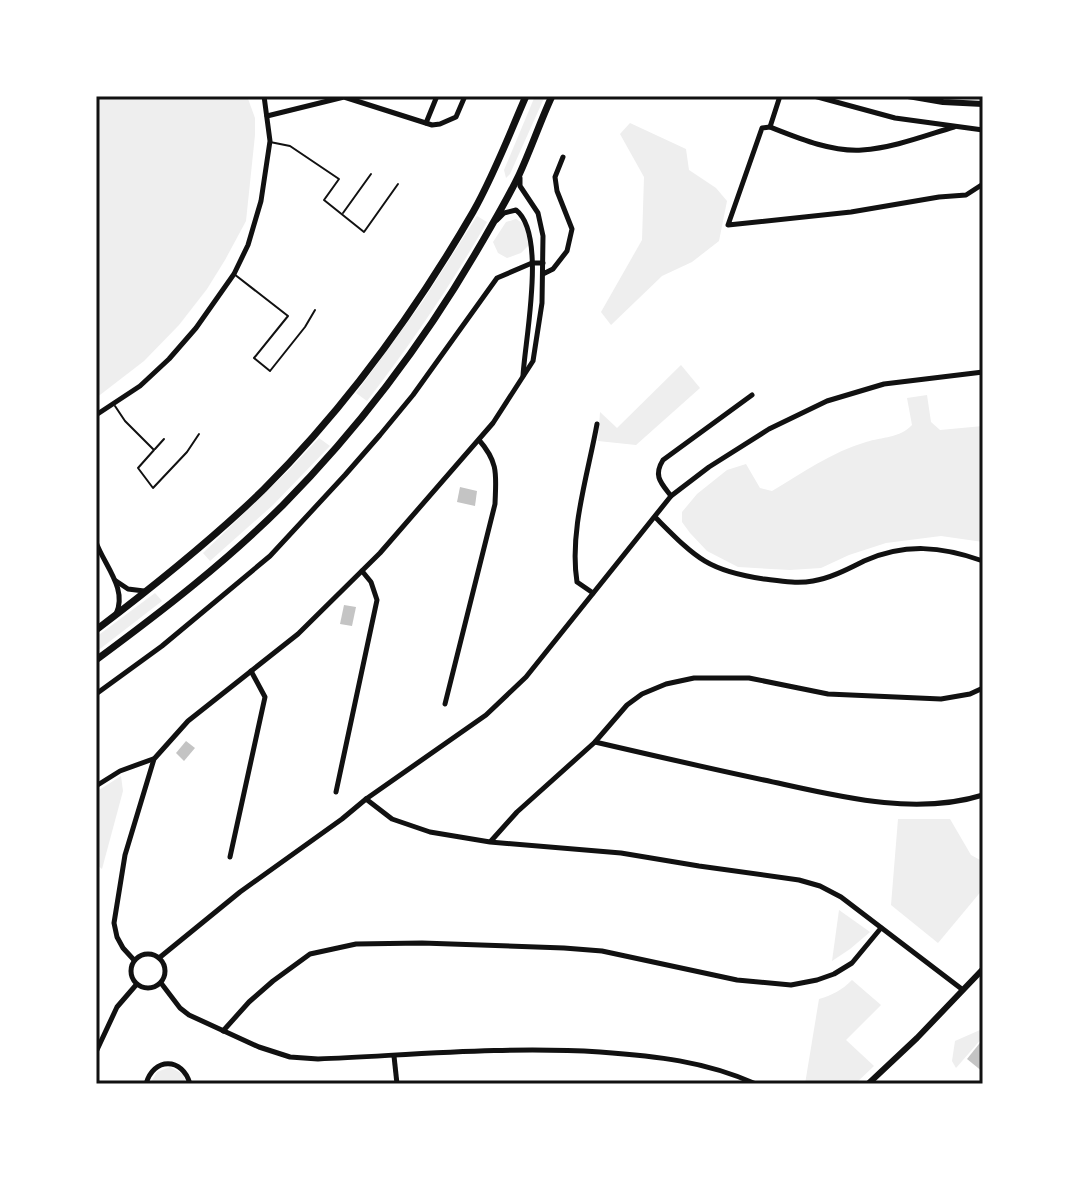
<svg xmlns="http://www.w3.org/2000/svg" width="1079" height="1180" viewBox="0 0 1079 1180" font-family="Lato,sans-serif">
<rect width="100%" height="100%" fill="#fff"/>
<g fill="#eee">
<path d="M 96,96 L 247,96 L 255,118 L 255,135 L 246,221 L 225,260 L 207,289 L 179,325 L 144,361 L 96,398 Z"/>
<path d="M 535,96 L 545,96 L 510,174 L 506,178 L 504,170 Z"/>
<path d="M 630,123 L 686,149 L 689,170 L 716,188 L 727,201 L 719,241 L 692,262 L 662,276 L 611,325 L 601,312 L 642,240 L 644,177 L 620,134 Z"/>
<path d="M 477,216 L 487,222 C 451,285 411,344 367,401 L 356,393 L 423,301 Z"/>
<path d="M 516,219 L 524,224 L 529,245 L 521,253 L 507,258 L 498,253 L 493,242 L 506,222 Z"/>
<path d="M 681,365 L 700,388 L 636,445 L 598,441 L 600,412 L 617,428 Z"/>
<path d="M 927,395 L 931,422 L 940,430 L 983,426 L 983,542 L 941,536 L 886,543 L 849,555 L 821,568 L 790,570 L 738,567 L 707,551 L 690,533 L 682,522 L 682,512 L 697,494 L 727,470 L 746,464 L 760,488 L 772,491 C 802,473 832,452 866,442 C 882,437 900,438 912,425 L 907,398 Z"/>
<path d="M 319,438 L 330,446 L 273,505 L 210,561 L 203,553 L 288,471 Z"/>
<path d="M 155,593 L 162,601 L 96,652 L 96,637 Z"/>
<path d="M 121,776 L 123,791 L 102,869 L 96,864 L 96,792 Z"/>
<path d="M 898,819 L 950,819 L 971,855 L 980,860 L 983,875 L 983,889 L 938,943 L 891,905 Z"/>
<path d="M 839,910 L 870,932 L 850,949 L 832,961 Z"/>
<path d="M 852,980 L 881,1005 L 846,1040 L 874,1066 L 855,1084 L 805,1084 L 819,999 C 833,995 842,990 852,980 Z"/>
<path d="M 980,1030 L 983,1037 L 956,1068 L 952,1061 L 955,1041 Z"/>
<path d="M 170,1067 L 183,1074 L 186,1084 L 150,1084 L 157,1072 Z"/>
</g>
<g fill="#c4c4c4">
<path d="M 460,487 L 477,491 L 475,506 L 457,502 Z"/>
<path d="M 344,605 L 356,607 L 352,626 L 340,624 Z"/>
<path d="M 186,741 L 195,748 L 184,761 L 176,753 Z"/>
<path d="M 983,1039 L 983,1072 L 967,1059 Z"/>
</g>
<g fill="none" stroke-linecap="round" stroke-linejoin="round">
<g stroke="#111" stroke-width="2">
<path d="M 270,142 L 290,146 L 339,179 L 324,200 L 364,232 L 398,184"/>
<path d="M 343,213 L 371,174"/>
<path d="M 234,274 L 288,316 L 254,358 L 270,371 L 305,327 L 315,310"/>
<path d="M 115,406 L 125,421 L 154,450 L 138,468 L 153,488 L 187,452 L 199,434"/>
<path d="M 155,449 L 164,439"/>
</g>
<g stroke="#111" stroke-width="5">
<path d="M 780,96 L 770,127 C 798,138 831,152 862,150 C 893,148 924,136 954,127"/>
<path d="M 814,96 L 895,118 L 983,130"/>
<path d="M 267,116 L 344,97 L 432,125 L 440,124 L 456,117 L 465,96"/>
<path d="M 426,123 L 437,96"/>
<path d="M 770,127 L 762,128 L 728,225 L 851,212 L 939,197 L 966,195 L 983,184"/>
<path d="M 497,220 L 504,213 L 516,210 C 547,234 525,339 523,376"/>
<path d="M 543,274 L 553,269 L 567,251 L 572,229 L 557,191 L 555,177 L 563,157"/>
<path d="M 96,415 L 140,386 L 169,359 L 196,328 L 234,274 L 248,245 L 261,201 L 270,141 L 264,96"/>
<path d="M 671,496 C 661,483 653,476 663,460 L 752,395"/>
<path d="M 656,518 C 695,557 707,571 764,579 C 780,581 797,584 813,581 C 831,578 848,569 864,561 C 905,543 941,546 983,561"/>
<path d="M 96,542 C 104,565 128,589 116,614"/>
<path d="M 116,581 L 128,589 L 144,591"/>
<path d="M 593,593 L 577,582 C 569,532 588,474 597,424"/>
<path d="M 96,694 L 162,646 L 270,556 L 345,475 L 380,435 L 413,395 L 497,278 L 532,263 L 543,263"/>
<path d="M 445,704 L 495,504 C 496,475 499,463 479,440"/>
<path d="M 595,742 C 651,755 707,768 764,780 C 833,795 913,817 983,795"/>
<path d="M 96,786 L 120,771 L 153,759"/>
<path d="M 336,792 L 377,600 L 371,582 L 362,571"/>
<path d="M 366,799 L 392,819 L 430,832 L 490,842 L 621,853 L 699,866 L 799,880 L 820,886 L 841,897 L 963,990"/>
<path d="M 491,841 L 517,812 L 595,742 L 627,705 L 642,694 L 666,684 L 694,678 L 749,678 L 828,694 L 941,699 L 970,694 L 983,688"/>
<path d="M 230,857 L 265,697 L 251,671"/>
<circle cx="148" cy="971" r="17"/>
<path d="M 159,958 L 240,892 L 342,819 L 366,799 L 486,715 L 526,677 L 671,496 L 709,467 L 769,429 L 827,401 L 884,384 L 983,372"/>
<path d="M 134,960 L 123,948 L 117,937 L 114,923 L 125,855 L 154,759 L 188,721 L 298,634 L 380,553 L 493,423 L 533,361 L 542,303 L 543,236 L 538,213 L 520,186 L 520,178"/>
<path d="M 161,983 L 180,1008 L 189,1015 L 259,1047 L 290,1057 L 318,1059 C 412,1055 506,1046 600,1052 C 655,1056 705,1061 756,1084"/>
<path d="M 223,1031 L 249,1002 L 273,981 L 310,954 L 356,944 L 422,943 L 564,948 L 602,951 L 737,980 L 791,985 L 817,980 L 834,974 L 852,963 L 881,928"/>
<path d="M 96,1052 L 117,1007 L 136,985"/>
<path d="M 394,1056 L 397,1084"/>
<path d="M 146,1084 C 153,1057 183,1057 190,1084"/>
</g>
<g stroke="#111" stroke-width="6">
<path d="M 908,96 L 943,102 L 983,104"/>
<path d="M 868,1084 L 917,1038 L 983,969"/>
</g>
<g stroke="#111" stroke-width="7">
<path d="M 96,630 C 154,586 212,540 264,489 C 345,408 415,312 473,212 C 494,175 509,135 526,96"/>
<path d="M 96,660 C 161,612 226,562 283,505 C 359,428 424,342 478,249 C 492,225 507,200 519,175 C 531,149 540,122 552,96"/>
</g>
</g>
<rect width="1079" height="1180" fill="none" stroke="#ffffff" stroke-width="196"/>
<rect x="98" y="98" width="883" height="984" fill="none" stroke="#111" stroke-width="3"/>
</svg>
